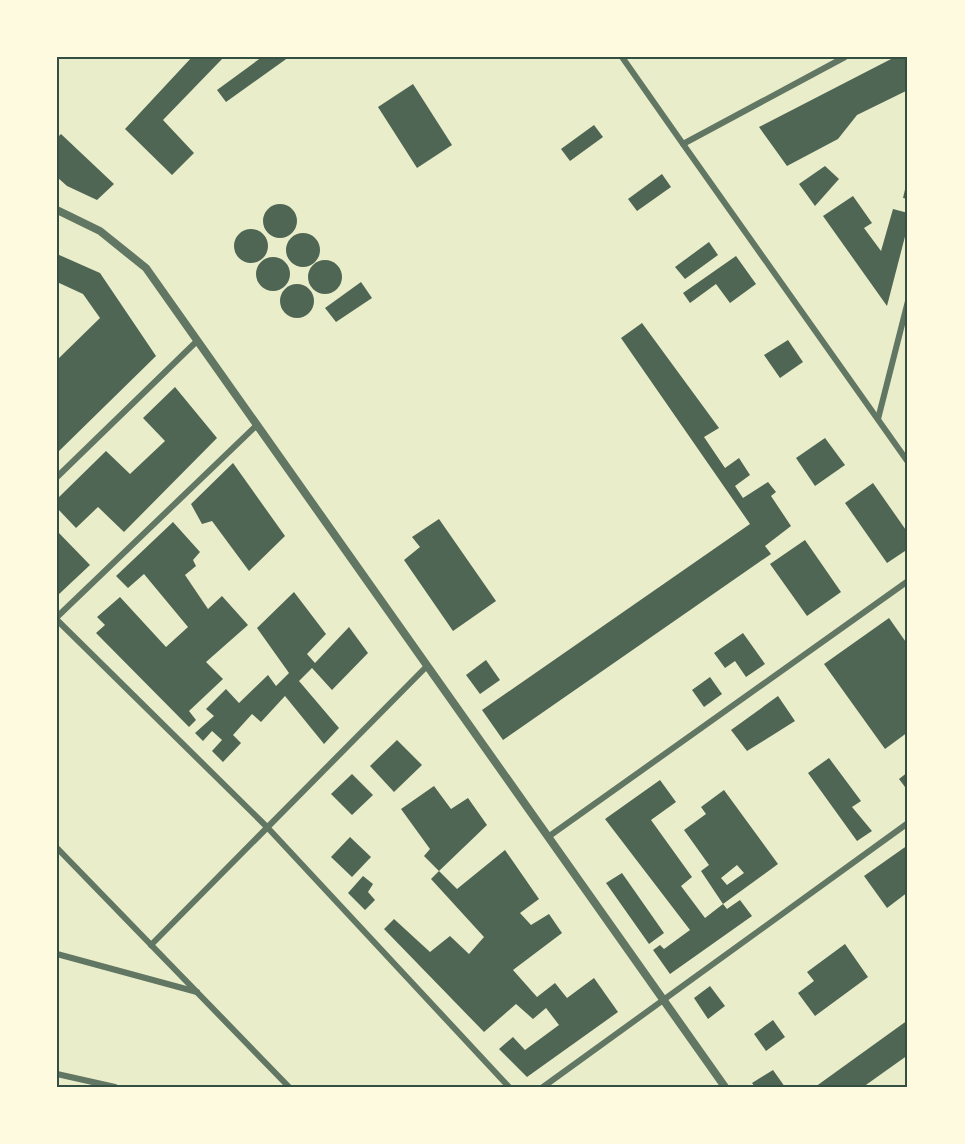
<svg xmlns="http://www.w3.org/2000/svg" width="965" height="1144" viewBox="0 0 965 1144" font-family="'PT Sans',sans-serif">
<rect width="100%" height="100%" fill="#e9edc9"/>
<g fill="#4f6655" fill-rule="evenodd">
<path d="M 192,57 L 223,58 L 163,120 L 194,153 L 172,175 L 125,129 Z"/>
<path d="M 262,57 L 289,57 L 226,102 L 217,90 Z"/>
<path d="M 895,57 L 908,57 L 908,90 L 857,115 L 838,139 L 787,166 L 759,127 Z"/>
<path d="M 413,84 L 452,145 L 417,168 L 378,107 Z"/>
<path d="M 594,125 L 603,137 L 570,161 L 561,149 Z"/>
<path d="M 61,134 L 114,184 L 97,200 L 67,186 L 57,177 L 57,138 Z"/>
<path d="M 825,166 L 839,179 L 815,206 L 799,184 Z"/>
<path d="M 662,174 L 671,187 L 637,211 L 628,199 Z"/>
<path d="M 907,181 L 908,181 L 908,199 L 903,198 Z"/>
<path d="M 853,196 L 872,223 L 864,228 L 881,251 L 893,209 L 908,213 L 908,225 L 887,306 L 823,216 Z"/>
<circle cx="280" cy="221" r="17"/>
<circle cx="251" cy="246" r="17"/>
<circle cx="303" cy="250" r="17"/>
<path d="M 709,242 L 718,255 L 685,279 L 675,267 Z"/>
<path d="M 57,254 L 100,273 L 156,356 L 57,453 L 57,360 L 100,318 L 83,294 L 57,282 Z"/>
<path d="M 736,256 L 756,284 L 730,303 L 716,284 L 690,303 L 683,293 Z"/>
<circle cx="273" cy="274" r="17"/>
<circle cx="325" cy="277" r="17"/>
<path d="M 361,282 L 372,298 L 336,322 L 325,308 Z"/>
<circle cx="297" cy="301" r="17"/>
<path d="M 642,323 L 719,428 L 704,437 L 725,468 L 739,458 L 750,475 L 735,486 L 743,498 L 768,482 L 776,492 L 771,496 L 791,526 L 765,546 L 771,554 L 503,740 L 482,710 L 750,524 L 621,338 Z"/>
<path d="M 788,340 L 803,362 L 780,378 L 764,355 Z"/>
<path d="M 175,387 L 217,438 L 124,532 L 98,507 L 76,528 L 57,508 L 57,499 L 106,451 L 130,474 L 165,441 L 143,418 Z"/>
<path d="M 825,438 L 845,465 L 815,486 L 796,458 Z"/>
<path d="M 233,463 L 285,536 L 249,571 L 212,521 L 202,524 L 191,504 Z"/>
<path d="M 873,483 L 908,533 L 908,549 L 887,563 L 845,503 Z"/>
<path d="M 439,519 L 496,601 L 453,631 L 404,560 L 420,547 L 412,537 Z"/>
<path d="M 173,522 L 200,552 L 193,560 L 196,566 L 185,575 L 208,609 L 222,596 L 248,625 L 206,662 L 223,679 L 189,711 L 196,720 L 189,727 L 96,633 L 105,625 L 97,617 L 120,597 L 166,647 L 188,627 L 144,574 L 128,588 L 116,576 Z"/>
<path d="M 57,531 L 90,565 L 57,596 Z"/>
<path d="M 805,540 L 841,592 L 807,616 L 770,564 Z"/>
<path d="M 294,592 L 326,634 L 307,654 L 315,663 L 349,627 L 368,653 L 332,690 L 312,668 L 299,681 L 339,728 L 324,744 L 285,696 L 261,722 L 252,714 L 233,735 L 241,743 L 223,762 L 212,751 L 222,740 L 212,731 L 203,741 L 195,733 L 214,716 L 206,709 L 226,689 L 239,703 L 268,675 L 276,686 L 289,673 L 257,628 Z"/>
<path d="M 889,618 L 908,645 L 908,732 L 885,749 L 824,664 Z"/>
<path d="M 743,633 L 765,664 L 746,677 L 735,661 L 725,668 L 714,653 Z"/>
<path d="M 486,660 L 500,680 L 480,694 L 466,675 Z"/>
<path d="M 710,677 L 722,694 L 704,707 L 692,690 Z"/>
<path d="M 778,696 L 795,721 L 747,751 L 731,730 Z"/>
<path d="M 397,740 L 422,765 L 394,792 L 370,766 Z"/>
<path d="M 829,758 L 861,801 L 852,807 L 872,831 L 857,841 L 808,773 Z"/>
<path d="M 908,772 L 908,791 L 899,779 Z"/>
<path d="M 352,774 L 373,795 L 352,815 L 331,794 Z"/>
<path d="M 660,780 L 676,802 L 651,820 L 692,877 L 681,886 L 705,918 L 723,904 L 701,871 L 709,865 L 684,830 L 706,814 L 701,807 L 724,790 L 778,864 L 723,904 L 727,909 L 740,900 L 752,916 L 670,974 L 653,950 L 660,945 L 664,949 L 690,930 L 605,819 ZM 737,865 L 744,873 L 727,885 L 721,878 Z"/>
<path d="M 434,786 L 451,809 L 468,798 L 487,825 L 439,871 L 424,856 L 430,849 L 401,809 Z"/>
<path d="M 350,837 L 371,857 L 352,877 L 331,857 Z"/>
<path d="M 908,845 L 908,892 L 887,908 L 864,876 Z"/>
<path d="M 505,850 L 539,899 L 520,913 L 531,925 L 549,914 L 562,933 L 513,970 L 537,997 L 555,983 L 567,998 L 594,978 L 618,1012 L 527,1077 L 499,1049 L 513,1037 L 525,1050 L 559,1025 L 546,1008 L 533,1019 L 516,1004 L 484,1032 L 384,929 L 394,919 L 430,952 L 450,936 L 469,954 L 484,937 L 431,879 L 439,871 L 457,889 Z"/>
<path d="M 622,873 L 664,933 L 649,944 L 606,883 Z"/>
<path d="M 363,876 L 373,884 L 368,892 L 375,900 L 365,910 L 348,893 Z"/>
<path d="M 845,944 L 868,977 L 815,1016 L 798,993 L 814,981 L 807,972 Z"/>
<path d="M 710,986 L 725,1006 L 708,1019 L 694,998 Z"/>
<path d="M 773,1020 L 785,1037 L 766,1051 L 754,1034 Z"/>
<path d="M 908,1020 L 908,1055 L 863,1087 L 815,1087 Z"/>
<path d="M 773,1070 L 785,1087 L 755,1087 L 752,1083 Z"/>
</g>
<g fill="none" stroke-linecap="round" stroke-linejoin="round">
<g stroke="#617663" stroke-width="6">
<path d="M 622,57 L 683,144 L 845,57"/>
<path d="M 683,144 L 908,462"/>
<path d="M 878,419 L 908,301"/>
<path d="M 57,477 L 197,341"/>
<path d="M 57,617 L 257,425"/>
<path d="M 57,620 L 267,827 L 509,1087"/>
<path d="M 548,837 L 908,581"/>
<path d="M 57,848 L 289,1087"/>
<path d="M 151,945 L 427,666"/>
<path d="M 57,954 L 197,992"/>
<path d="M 57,1074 L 115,1087"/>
<path d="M 543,1087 L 908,823"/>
</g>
<path stroke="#617663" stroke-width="8" d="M 57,210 L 100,231 L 146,268 L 725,1087"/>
</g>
<rect width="965" height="1144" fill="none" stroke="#fefae0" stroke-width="117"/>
<rect x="58" y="58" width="848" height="1028" fill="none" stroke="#344e41" stroke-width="2"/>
</svg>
